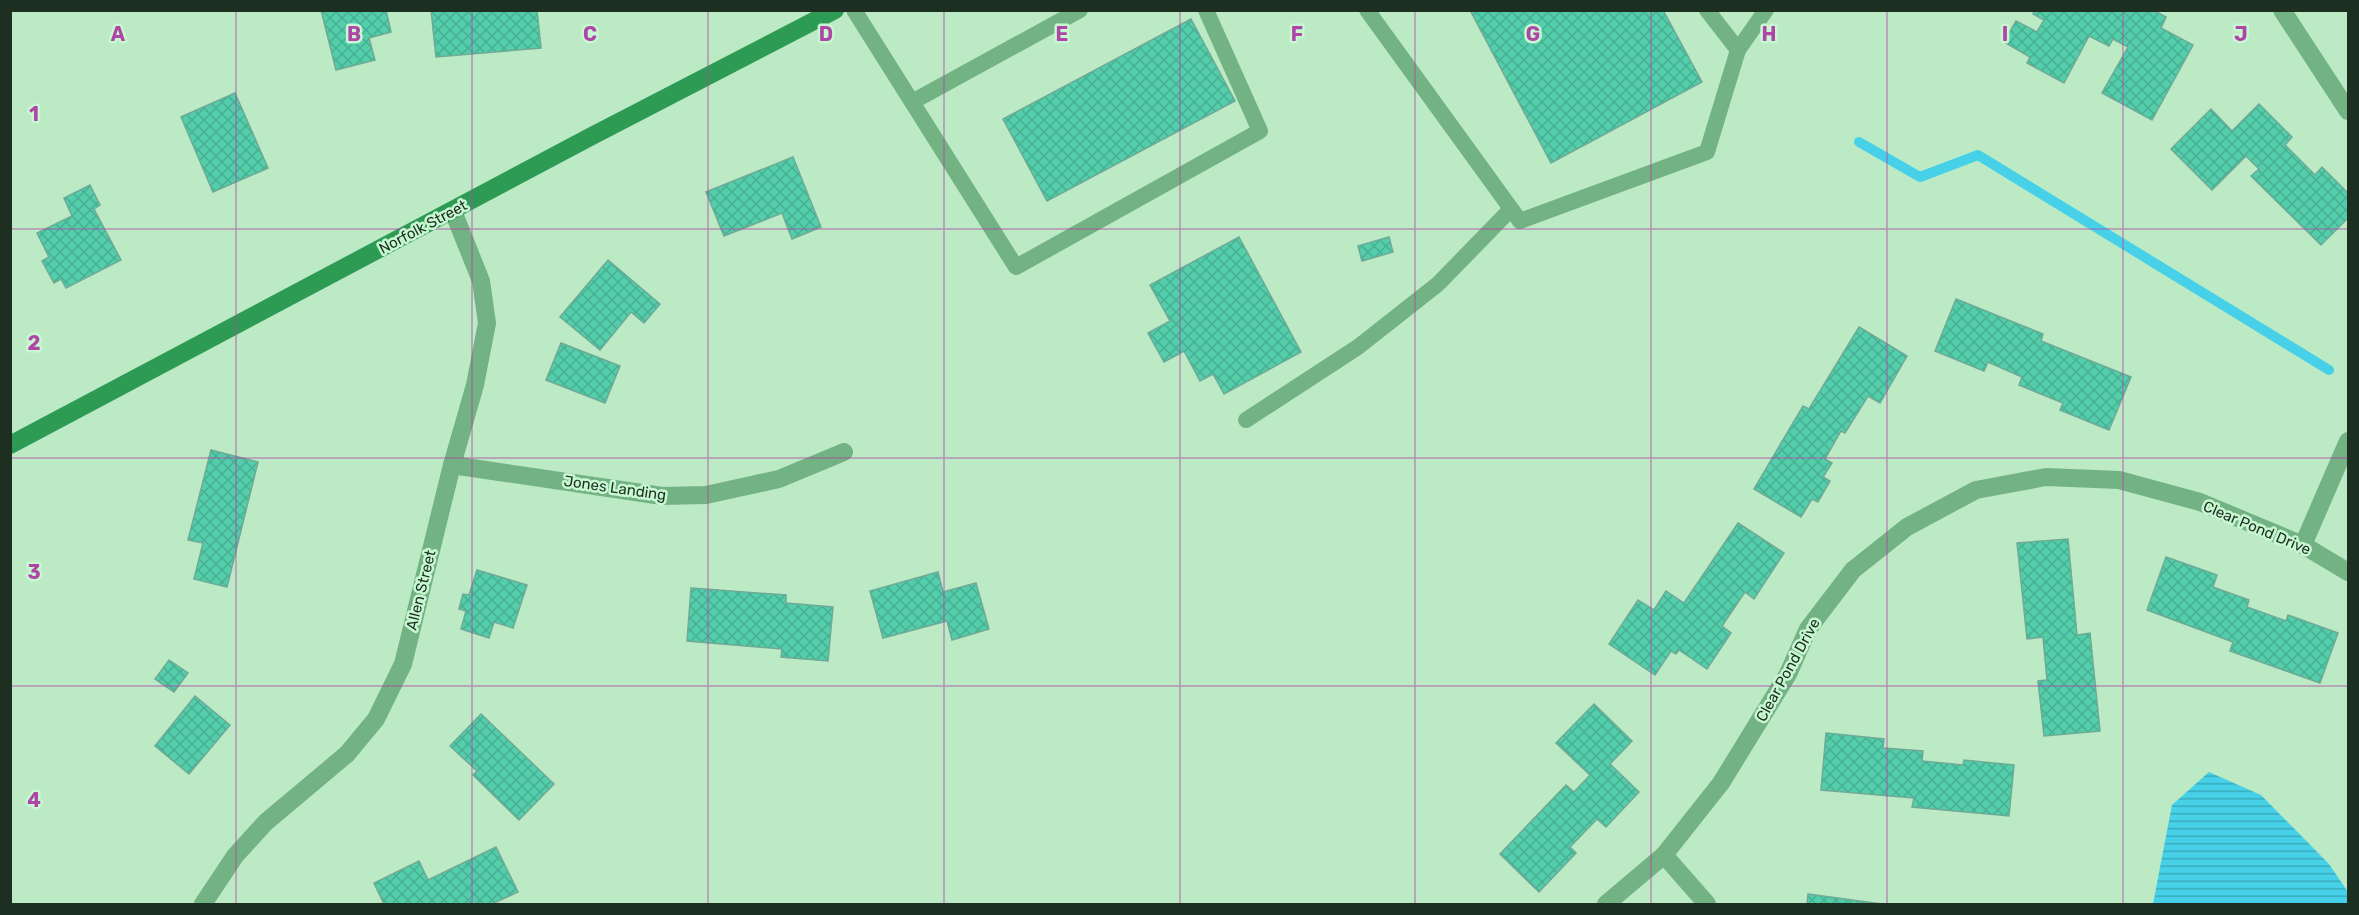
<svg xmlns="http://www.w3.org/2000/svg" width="2359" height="915" viewBox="0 0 2359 915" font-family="Rubik,sans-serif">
<defs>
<pattern id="water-rules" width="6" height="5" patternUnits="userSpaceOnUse" patternTransform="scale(1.5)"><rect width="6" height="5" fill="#46d1e9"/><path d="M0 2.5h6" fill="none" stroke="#3aaabc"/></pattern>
<pattern id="building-cross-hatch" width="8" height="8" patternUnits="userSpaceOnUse" patternTransform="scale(1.5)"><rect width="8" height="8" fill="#53cdaa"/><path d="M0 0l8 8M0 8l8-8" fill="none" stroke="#48b092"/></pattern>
</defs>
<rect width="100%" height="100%" fill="#bbeac5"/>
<path fill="url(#water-rules)" d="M 2209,772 L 2261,795 L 2329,864 L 2348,892 L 2348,904 L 2153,904 L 2172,805 Z"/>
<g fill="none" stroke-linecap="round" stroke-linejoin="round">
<path stroke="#46d1e9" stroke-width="10" d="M 1859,142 L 1920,177 L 1978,155 L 2329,370"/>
</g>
<g fill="url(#building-cross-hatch)" stroke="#6eaa96" stroke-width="1.5">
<path d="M 321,10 L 386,10 L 391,32 L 369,38 L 375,60 L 336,70 Z"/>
<path d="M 431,10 L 537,10 L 541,48 L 436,57 Z"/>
<path d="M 1470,10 L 1663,10 L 1702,82 L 1551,163 Z"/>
<path d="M 2035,10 L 2153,10 L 2166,17 L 2161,28 L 2193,45 L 2152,120 L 2102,93 L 2128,47 L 2113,39 L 2109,46 L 2089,36 L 2064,83 L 2027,63 L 2030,57 L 2004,42 L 2016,21 L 2037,32 L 2044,20 L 2033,14 Z"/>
<path d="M 1191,19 L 1235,101 L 1047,201 L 1003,119 Z"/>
<path d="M 235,93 L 268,168 L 213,192 L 181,117 Z"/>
<path d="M 2259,104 L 2292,137 L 2285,145 L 2315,175 L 2322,167 L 2348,193 L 2348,218 L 2321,245 L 2251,176 L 2259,169 L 2246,156 L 2212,190 L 2171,149 L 2211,109 L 2232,131 Z"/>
<path d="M 793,157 L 821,227 L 792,239 L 782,213 L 724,236 L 706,192 Z"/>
<path d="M 90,185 L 100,205 L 94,209 L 121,260 L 66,288 L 61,279 L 54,283 L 42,261 L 49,257 L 37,233 L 72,216 L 64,198 Z"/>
<path d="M 1239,237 L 1301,352 L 1224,394 L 1213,374 L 1200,381 L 1184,351 L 1164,362 L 1148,333 L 1170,321 L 1150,285 Z"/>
<path d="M 1389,237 L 1393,252 L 1362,261 L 1358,246 Z"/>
<path d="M 608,260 L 660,304 L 644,323 L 631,312 L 600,350 L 560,317 Z"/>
<path d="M 1956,299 L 2043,334 L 2041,341 L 2131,377 L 2109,430 L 2060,410 L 2063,403 L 2019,385 L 2022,377 L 1988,362 L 1984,371 L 1935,351 Z"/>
<path d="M 1859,327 L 1907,356 L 1880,403 L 1868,396 L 1845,433 L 1841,431 L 1825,459 L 1832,463 L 1823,477 L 1830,481 L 1818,502 L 1812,499 L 1801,517 L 1754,489 L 1803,406 L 1809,409 Z"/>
<path d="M 561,343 L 620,366 L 605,403 L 546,380 Z"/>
<path d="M 211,450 L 258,462 L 227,587 L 194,579 L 203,543 L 188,540 Z"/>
<path d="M 1738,523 L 1784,553 L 1754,599 L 1745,592 L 1722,626 L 1731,633 L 1707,669 L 1679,650 L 1676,654 L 1671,651 L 1655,675 L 1609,644 L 1638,600 L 1654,610 L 1666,591 L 1684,603 Z"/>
<path d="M 2068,539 L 2077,635 L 2090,633 L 2100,731 L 2044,736 L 2038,681 L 2047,680 L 2043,637 L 2027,639 L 2017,543 Z"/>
<path d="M 2166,557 L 2217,575 L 2213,587 L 2249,600 L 2247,607 L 2286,621 L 2288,615 L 2338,633 L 2320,683 L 2230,651 L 2233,642 L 2147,610 Z"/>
<path d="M 477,570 L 527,585 L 513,628 L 494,622 L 489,638 L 461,629 L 466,611 L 459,609 L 463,594 L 469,595 Z"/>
<path d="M 938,572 L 943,592 L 976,583 L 989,629 L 952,640 L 947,621 L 883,638 L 870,591 Z"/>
<path d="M 691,588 L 786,595 L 786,603 L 833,607 L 828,661 L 781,657 L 782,649 L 687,641 Z"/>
<path d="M 169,660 L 188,673 L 174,692 L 155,679 Z"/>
<path d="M 195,696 L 230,725 L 189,774 L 155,746 Z"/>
<path d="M 1594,704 L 1632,741 L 1610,764 L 1639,792 L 1606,827 L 1597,819 L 1570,847 L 1576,853 L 1539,892 L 1500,854 L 1566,785 L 1574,792 L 1590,775 L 1556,743 Z"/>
<path d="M 481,714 L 554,784 L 519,820 L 473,775 L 477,771 L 450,746 Z"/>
<path d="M 1826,733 L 1884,739 L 1883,748 L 1923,751 L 1922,761 L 1963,765 L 1964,760 L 2014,765 L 2009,816 L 1912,807 L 1914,798 L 1821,790 Z"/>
<path d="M 496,847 L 518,892 L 492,904 L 384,904 L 374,883 L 419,861 L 428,880 Z"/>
<path d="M 1808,894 L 1882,904 L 1807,904 Z"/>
</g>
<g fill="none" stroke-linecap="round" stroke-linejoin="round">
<g stroke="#73b282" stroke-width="16">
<path d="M 854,10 L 1016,267 L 1260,131 L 1206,10"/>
<path d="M 1367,10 L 1520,221 L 1707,152 L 1738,50 L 1707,10"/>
<path d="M 1738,50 L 1766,10"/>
<path d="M 912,102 L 1080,10"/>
<path d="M 1246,420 L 1358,347 L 1438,284 L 1511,209"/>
</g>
<g stroke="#73b282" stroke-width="18">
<path d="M 2282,10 L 2348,111"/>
<path d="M 452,465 L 662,496 L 706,495 L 779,479 L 844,452"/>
<path d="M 2303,545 L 2348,441"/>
<path d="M 1664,855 L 1707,904"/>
<path d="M 203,904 L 235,856 L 266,822 L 347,754 L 376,719 L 403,664 L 452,465 L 475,385 L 487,323 L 481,281 L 453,211"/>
<path d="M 1606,904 L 1664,855 L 1721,783 L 1788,674 L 1808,629 L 1853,570 L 1907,527 L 1976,490 L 2046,477 L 2119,480 L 2200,502 L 2303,545 L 2348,572"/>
</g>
<path stroke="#2e9b55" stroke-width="18" d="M 10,445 L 590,137 L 835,10"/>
</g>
<path fill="none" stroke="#af45a6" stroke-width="1.5" stroke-opacity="0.55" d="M 236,10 L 236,904M 472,10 L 472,904M 708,10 L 708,904M 944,10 L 944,904M 1180,10 L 1180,904M 1415,10 L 1415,904M 1651,10 L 1651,904M 1887,10 L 1887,904M 2123,10 L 2123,904M 10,229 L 2348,229M 10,458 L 2348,458M 10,686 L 2348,686"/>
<g text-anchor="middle" stroke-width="5" stroke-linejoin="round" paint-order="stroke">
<g font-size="15" fill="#1c2f21" stroke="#c8f8d2">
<text transform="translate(423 227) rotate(-28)" y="5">Norfolk Street</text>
<text transform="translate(615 488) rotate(8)" y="5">Jones Landing</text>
<text transform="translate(2257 528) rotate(23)" y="5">Clear Pond Drive</text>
<text transform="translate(421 590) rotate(-76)" y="5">Allen Street</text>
<text transform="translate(1788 670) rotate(-61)" y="5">Clear Pond Drive</text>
</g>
</g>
<g font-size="20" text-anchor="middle" font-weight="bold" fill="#af45a6" stroke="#c8f8d2" stroke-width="5" stroke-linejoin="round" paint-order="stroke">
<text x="118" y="41">A</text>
<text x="354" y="41">B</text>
<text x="590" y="41">C</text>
<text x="826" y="41">D</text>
<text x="1062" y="41">E</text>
<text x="1297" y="41">F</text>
<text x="1533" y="41">G</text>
<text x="1769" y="41">H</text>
<text x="2005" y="41">I</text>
<text x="2241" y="41">J</text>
<text x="34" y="121">1</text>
<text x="34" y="350">2</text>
<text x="34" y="579">3</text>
<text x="34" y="807">4</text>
</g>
<rect width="2359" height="915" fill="none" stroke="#1c2f21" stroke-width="24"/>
</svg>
